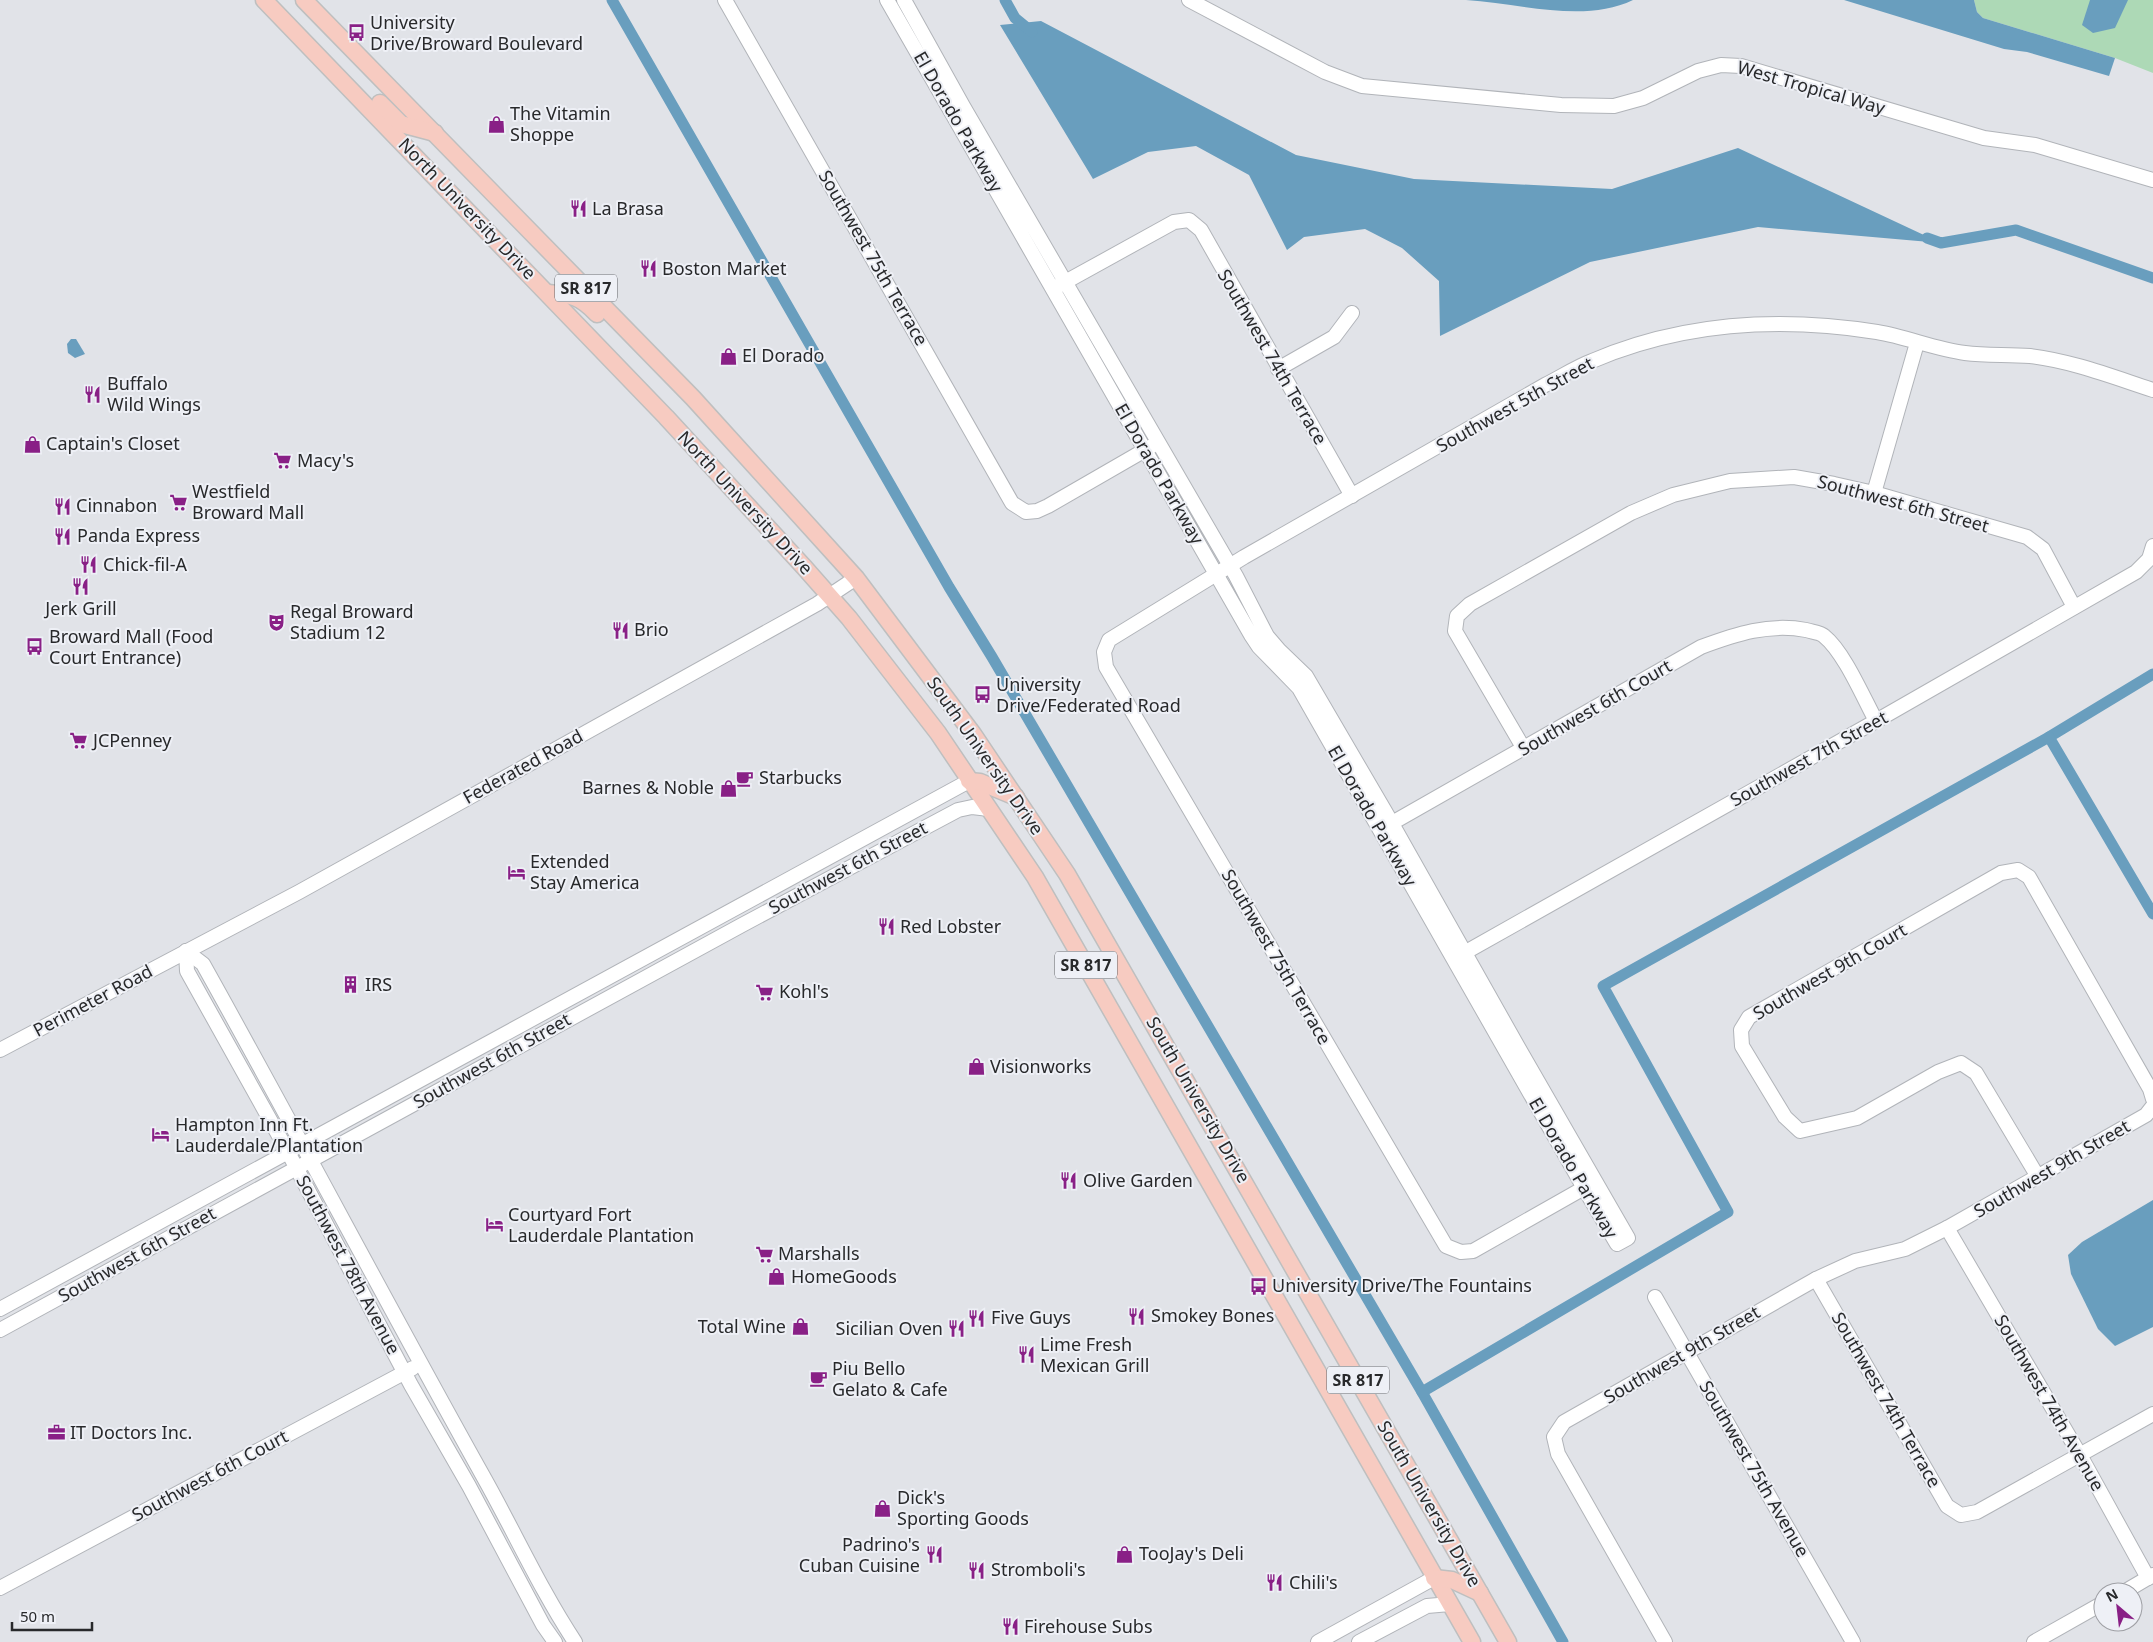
<svg xmlns="http://www.w3.org/2000/svg" width="2153" height="1642" viewBox="0 0 2153 1642" font-family="'Noto Sans',sans-serif">
<rect width="100%" height="100%" fill="#e1e3e8"/>
<path fill="#add9b6" d="M 1974,0 L 2153,0 L 2153,73 L 2115,58 L 1983,18 L 1977,12 Z"/>
<g fill="#699ebe">
<path d="M 1466,0 L 1633,0 C 1584,24 1519,3 1466,0 Z"/>
<path d="M 1844,0 L 1974,0 L 1977,12 L 1983,18 L 2115,58 L 2109,76 L 2027,52 L 2004,49 Z"/>
<path d="M 2090,0 L 2128,0 L 2115,28 L 2093,33 L 2082,25 Z"/>
<path d="M 1041,21 L 1296,155 L 1414,179 L 1612,189 L 1738,148 L 1941,243 L 1758,227 L 1590,262 L 1440,336 L 1439,281 L 1402,248 L 1365,229 L 1304,237 L 1287,250 L 1249,175 L 1196,146 L 1148,152 L 1093,179 L 1000,25 Z"/>
<path d="M 71,339 L 76,339 L 85,354 L 75,358 L 68,353 L 67,344 Z"/>
<path d="M 2153,1200 L 2153,1327 L 2115,1346 L 2098,1329 L 2071,1274 L 2068,1255 L 2082,1242 Z"/>
</g>
<g fill="none" stroke-linecap="round" stroke-linejoin="round">
<g stroke="#699ebe" stroke-width="11">
<path d="M 612,0 L 949,587 L 992,657 L 1422,1392 L 1563,1642"/>
<path d="M 1005,0 L 1015,18 L 1032,32"/>
<path d="M 1927,238 L 1941,243 L 2016,230 L 2153,278"/>
<path d="M 2153,674 L 2049,737 L 2153,914"/>
<path d="M 1422,1392 L 1728,1212 L 1603,986 L 2049,737"/>
</g>
<defs>
<g id="minor">
<path d="M 725,0 L 1012,503 L 1026,512 L 1037,511 L 1048,506 L 1152,446"/>
<path d="M 887,0 L 1251,635 L 1259,647 L 1299,688 L 1584,1188 L 1617,1244 L 1628,1238 L 1518,1047 L 1386,813 L 1306,676 L 1279,650 L 1267,636 L 1236,576 L 963,106 L 904,0"/>
<path d="M 1189,0 L 1325,72 L 1362,86 L 1561,105 L 1614,106 L 1643,98 L 1698,71 L 1721,65 L 1741,66 L 1984,138 L 2035,145 L 2153,180"/>
<path d="M 1058,286 L 1174,222 L 1189,220 L 1201,230 L 1352,496"/>
<path d="M 1278,369 L 1334,337 L 1352,313"/>
<path d="M 1874,493 L 1917,343"/>
<path d="M 1524,749 L 1455,631 L 1457,616 L 1470,604 L 1631,513 L 1673,495 L 1730,481 L 1794,477 L 1834,484 L 1874,493 L 2027,537 L 2043,549 L 2074,607"/>
<path d="M 1385,827 L 1701,647 C 1736,634 1769,623 1806,630 C 1812,632 1820,632 1824,636 C 1844,652 1863,697 1876,721"/>
<path d="M 186,951 L 203,964 C 298,1134 388,1306 483,1476 C 514,1531 540,1589 575,1642"/>
<path d="M 186,951 L 187,971 L 288,1152 L 411,1385 L 469,1486 L 543,1625 L 555,1642"/>
<path d="M 1457,957 L 1876,721 L 2136,572 L 2149,559 L 2153,546"/>
<path d="M 0,1050 L 299,892 L 817,604 L 856,578"/>
<path d="M 2038,1177 L 1976,1073 L 1961,1063 L 1938,1072 L 1857,1118 L 1800,1131 L 1785,1117 L 1742,1046 L 1741,1030 L 1749,1017 L 2001,873 L 2018,870 L 2029,877 L 2150,1089 L 2153,1099"/>
<path d="M 1591,1184 L 1473,1251 L 1461,1252 L 1446,1246 L 1106,667 L 1104,652 L 1109,640 L 1244,557 L 1545,385 C 1561,377 1576,367 1592,361 C 1683,322 1782,317 1877,332 C 1907,337 1935,349 1965,353 C 1987,356 2008,354 2030,356 C 2072,361 2113,377 2153,390"/>
<path d="M 1947,1228 L 2080,1455 L 2148,1578"/>
<path d="M 1816,1279 L 1947,1506 L 1961,1515 L 1977,1512 L 2153,1414"/>
<path d="M 1655,1297 L 1853,1642"/>
<path d="M 0,1309 L 969,781"/>
<path d="M 0,1330 L 742,925 L 958,810 L 972,807 L 989,809"/>
<path d="M 0,1588 L 413,1368"/>
<path d="M 2124,1592 L 2153,1575"/>
<path d="M 1318,1642 L 1434,1578"/>
<path d="M 1359,1642 L 1427,1606 L 1450,1604"/>
<path d="M 1665,1642 L 1558,1454 L 1554,1437 L 1564,1422 L 1816,1279 L 1855,1261 L 1905,1249 L 1947,1228 L 2146,1115 L 2153,1106"/>
<path d="M 2034,1642 L 2103,1603"/>
</g>
<g id="major">
<path d="M 264,0 L 666,417 L 804,567 L 849,618 L 938,733 L 1035,877 L 1472,1642"/>
<path d="M 304,0 L 693,398 L 856,578 L 973,734 L 1067,874 L 1508,1642"/>
<path d="M 380,103 L 401,124 L 435,133"/>
<path d="M 548,293 C 572,295 580,296 597,314"/>
<path d="M 969,781 L 980,782 L 1016,797"/>
<path d="M 1434,1578 L 1452,1580 L 1480,1593"/>
</g>
</defs>
<use href="#minor" stroke="#b1b4b9" stroke-width="16"/>
<use href="#major" stroke="#bebfbf" stroke-width="19"/>
<use href="#minor" stroke="#fff" stroke-width="14"/>
<use href="#major" stroke="#f7cbc1" stroke-width="16"/>
</g>
<defs>
<symbol id="bus-bare" viewBox="-9 -9 18 18"><path d="M-5-6H5V4H4V6H2V4H-2V6H-4V4H-5ZM-3.5-4V0h7V-4ZM-3.5 1.2v1.5H-2V1.2ZM2 1.2v1.5H3.5V1.2Z" fill="#892086" stroke="#eef0f6" stroke-width="2.5" paint-order="stroke"/></symbol>
<symbol id="shop-bare" viewBox="-9 -9 18 18"><path d="M-5-2.5h2.3a2.7 3.5 0 0 1 5.4 0H5L5.5 6h-11ZM-1.5-2.5h3a1.5 2.3 0 0 0-3 0Z" fill="#892086" stroke="#eef0f6" stroke-width="2.5" paint-order="stroke"/></symbol>
<symbol id="restaurant-bare" viewBox="-9 -9 18 18"><path d="M-5-6h1v4h1v-4h1v4h1v-4h1v5L-1.5 .5V6h-2V.5L-5-1ZM5-6V6H3V1.5H1.5Q1.5-4 5-6Z" fill="#892086" stroke="#eef0f6" stroke-width="2.5" paint-order="stroke"/></symbol>
<symbol id="supermarket-bare" viewBox="-9 -9 18 18"><path d="M-6-5.5h2.5l.6 2H6L4.5 2H-2.5L-4.4-4H-6ZM-1.5 3.2a1.3 1.3 0 1 0 .1 0ZM3 3.2a1.3 1.3 0 1 0 .1 0Z" fill="#892086" stroke="#eef0f6" stroke-width="2.5" paint-order="stroke"/></symbol>
<symbol id="theatre-bare" viewBox="-9 -9 18 18"><path d="M-5-5.5Q0-4 5-5.5V0Q5 5 0 6Q-5 5-5 0ZM-3.3-2.5H-1v1.5H-3.3ZM1-2.5H3.3v1.5H1ZM-2.8 1Q0 5.5 2.8 1Z" fill="#892086" stroke="#eef0f6" stroke-width="2.5" paint-order="stroke"/></symbol>
<symbol id="cafe-bare" viewBox="-9 -9 18 18"><path d="M-5.5-4.5H6V0H3Q3 3.5 0 3.5H-2.5Q-5.5 3.5-5.5 0ZM3-3.2v2h1.7v-2ZM-6 4.5H4V6H-6Z" fill="#892086" stroke="#eef0f6" stroke-width="2.5" paint-order="stroke"/></symbol>
<symbol id="hotel-bare" viewBox="-9 -9 18 18"><path d="M-6-4.5h1.5V1H6V5H4.5V3h-9V5H-6ZM-4 0a1.8 1.8 0 1 1 3.6 0ZM.5 0V-2.5h3Q6-2.5 6 0Z" fill="#892086" stroke="#eef0f6" stroke-width="2.5" paint-order="stroke"/></symbol>
<symbol id="building-bare" viewBox="-9 -9 18 18"><path d="M-4-6H4V6H1V3H-1V6H-4ZM-2.5-4.3h1.7v1.8h-1.7ZM.8-4.3h1.7v1.8H.8ZM-2.5-1h1.7V.8h-1.7ZM.8-1h1.7V.8H.8Z" fill="#892086" stroke="#eef0f6" stroke-width="2.5" paint-order="stroke"/></symbol>
<symbol id="office-bare" viewBox="-9 -9 18 18"><path d="M-6-3h4V-5.5h4V-3h4V5H-6ZM-1-4.5V-3h2v-1.5ZM-6 0V1H6V0Z" fill="#892086" stroke="#eef0f6" stroke-width="2.5" paint-order="stroke"/></symbol>
</defs>
<g fill-rule="evenodd">
<use href="#bus-bare" x="344" y="20" width="25" height="25"/>
<use href="#shop-bare" x="484" y="112" width="25" height="25"/>
<use href="#restaurant-bare" x="566" y="196" width="25" height="25"/>
<use href="#restaurant-bare" x="636" y="256" width="25" height="25"/>
<use href="#shop-bare" x="716" y="344" width="25" height="25"/>
<use href="#restaurant-bare" x="80" y="382" width="25" height="25"/>
<use href="#shop-bare" x="20" y="432" width="25" height="25"/>
<use href="#supermarket-bare" x="270" y="448" width="25" height="25"/>
<use href="#supermarket-bare" x="166" y="490" width="25" height="25"/>
<use href="#restaurant-bare" x="50" y="494" width="25" height="25"/>
<use href="#restaurant-bare" x="50" y="524" width="25" height="25"/>
<use href="#restaurant-bare" x="76" y="552" width="25" height="25"/>
<use href="#restaurant-bare" x="68" y="574" width="25" height="25"/>
<use href="#theatre-bare" x="264" y="610" width="25" height="25"/>
<use href="#restaurant-bare" x="608" y="618" width="25" height="25"/>
<use href="#bus-bare" x="22" y="634" width="25" height="25"/>
<use href="#bus-bare" x="970" y="682" width="25" height="25"/>
<use href="#supermarket-bare" x="66" y="728" width="25" height="25"/>
<use href="#cafe-bare" x="732" y="766" width="25" height="25"/>
<use href="#shop-bare" x="716" y="776" width="25" height="25"/>
<use href="#hotel-bare" x="504" y="860" width="25" height="25"/>
<use href="#restaurant-bare" x="874" y="914" width="25" height="25"/>
<use href="#building-bare" x="338" y="972" width="25" height="25"/>
<use href="#supermarket-bare" x="752" y="980" width="25" height="25"/>
<use href="#shop-bare" x="964" y="1054" width="25" height="25"/>
<use href="#hotel-bare" x="148" y="1122" width="25" height="25"/>
<use href="#restaurant-bare" x="1056" y="1168" width="25" height="25"/>
<use href="#hotel-bare" x="482" y="1212" width="25" height="25"/>
<use href="#supermarket-bare" x="752" y="1242" width="25" height="25"/>
<use href="#shop-bare" x="764" y="1264" width="25" height="25"/>
<use href="#bus-bare" x="1246" y="1274" width="25" height="25"/>
<use href="#restaurant-bare" x="1124" y="1304" width="25" height="25"/>
<use href="#restaurant-bare" x="964" y="1306" width="25" height="25"/>
<use href="#shop-bare" x="788" y="1314" width="25" height="25"/>
<use href="#restaurant-bare" x="944" y="1316" width="25" height="25"/>
<use href="#restaurant-bare" x="1014" y="1342" width="25" height="25"/>
<use href="#cafe-bare" x="806" y="1366" width="25" height="25"/>
<use href="#office-bare" x="44" y="1420" width="25" height="25"/>
<use href="#shop-bare" x="870" y="1496" width="25" height="25"/>
<use href="#shop-bare" x="1112" y="1542" width="25" height="25"/>
<use href="#restaurant-bare" x="922" y="1542" width="25" height="25"/>
<use href="#restaurant-bare" x="964" y="1558" width="25" height="25"/>
<use href="#restaurant-bare" x="1262" y="1570" width="25" height="25"/>
<use href="#restaurant-bare" x="998" y="1614" width="25" height="25"/>
</g>
<g text-anchor="middle" stroke-width="4" stroke-linejoin="round" paint-order="stroke">
<g fill="#eef0f6" stroke="#636568" stroke-width="1">
<rect x="555" y="274.5" width="62" height="27" rx="4"/>
<rect x="1055" y="951.5" width="62" height="27" rx="4"/>
<rect x="1327" y="1366.5" width="62" height="27" rx="4"/>
</g>
<g font-size="16" font-weight="bold" fill="#28292b">
<text x="586" y="294">SR 817</text>
<text x="1086" y="971">SR 817</text>
<text x="1358" y="1386">SR 817</text>
</g>
<g font-size="18" fill="#28292b" stroke="#eef0f6" text-anchor="start">
<text x="370" y="29">University<tspan x="370" dy="21">Drive/Broward Boulevard</tspan></text>
<text x="510" y="120">The Vitamin<tspan x="510" dy="21">Shoppe</tspan></text>
<text x="592" y="215">La Brasa</text>
<text x="662" y="275">Boston Market</text>
<text x="742" y="362">El Dorado</text>
<text x="107" y="390">Buffalo<tspan x="107" dy="21">Wild Wings</tspan></text>
<text x="46" y="450">Captain's Closet</text>
<text x="297" y="467">Macy's</text>
<text x="192" y="498">Westfield<tspan x="192" dy="21">Broward Mall</tspan></text>
<text x="76" y="512">Cinnabon</text>
<text x="77" y="542">Panda Express</text>
<text x="103" y="571">Chick-fil-A</text>
<text x="81" y="615" text-anchor="middle">Jerk Grill</text>
<text x="290" y="618">Regal Broward<tspan x="290" dy="21">Stadium 12</tspan></text>
<text x="634" y="636">Brio</text>
<text x="49" y="643">Broward Mall (Food<tspan x="49" dy="21">Court Entrance)</tspan></text>
<text x="996" y="691">University<tspan x="996" dy="21">Drive/Federated Road</tspan></text>
<text x="93" y="747">JCPenney</text>
<text x="759" y="784">Starbucks</text>
<text x="714" y="794" text-anchor="end">Barnes &amp; Noble</text>
<text x="530" y="868">Extended<tspan x="530" dy="21">Stay America</tspan></text>
<text x="900" y="933">Red Lobster</text>
<text x="365" y="991">IRS</text>
<text x="779" y="998">Kohl's</text>
<text x="990" y="1073">Visionworks</text>
<text x="175" y="1131">Hampton Inn Ft.<tspan x="175" dy="21">Lauderdale/Plantation</tspan></text>
<text x="1083" y="1187">Olive Garden</text>
<text x="508" y="1221">Courtyard Fort<tspan x="508" dy="21">Lauderdale Plantation</tspan></text>
<text x="778" y="1260">Marshalls</text>
<text x="791" y="1283">HomeGoods</text>
<text x="1272" y="1292">University Drive/The Fountains</text>
<text x="1151" y="1322">Smokey Bones</text>
<text x="991" y="1324">Five Guys</text>
<text x="786" y="1333" text-anchor="end">Total Wine</text>
<text x="943" y="1335" text-anchor="end">Sicilian Oven</text>
<text x="1040" y="1351">Lime Fresh<tspan x="1040" dy="21">Mexican Grill</tspan></text>
<text x="832" y="1375">Piu Bello<tspan x="832" dy="21">Gelato &amp; Cafe</tspan></text>
<text x="70" y="1439">IT Doctors Inc.</text>
<text x="897" y="1504">Dick's<tspan x="897" dy="21">Sporting Goods</tspan></text>
<text x="920" y="1551" text-anchor="end">Padrino's<tspan x="920" dy="21">Cuban Cuisine</tspan></text>
<text x="1139" y="1560">TooJay's Deli</text>
<text x="991" y="1576">Stromboli's</text>
<text x="1289" y="1589">Chili's</text>
<text x="1024" y="1633">Firehouse Subs</text>
</g>
<g font-size="18" fill="#28292b" stroke="#eef0f6">
<text transform="translate(1811 88) rotate(16)" y="6">West Tropical Way</text>
<text transform="translate(958 122) rotate(60)" y="6">El Dorado Parkway</text>
<text transform="translate(467 209) rotate(46)" y="6">North University Drive</text>
<text transform="translate(873 258) rotate(60)" y="6">Southwest 75th Terrace</text>
<text transform="translate(1272 357) rotate(60)" y="6">Southwest 74th Terrace</text>
<text transform="translate(1515 405) rotate(-29)" y="6">Southwest 5th Street</text>
<text transform="translate(1159 474) rotate(60)" y="6">El Dorado Parkway</text>
<text transform="translate(745 503) rotate(47)" y="6">North University Drive</text>
<text transform="translate(1903 504) rotate(15)" y="6">Southwest 6th Street</text>
<text transform="translate(1595 708) rotate(-30)" y="6">Southwest 6th Court</text>
<text transform="translate(985 756) rotate(55)" y="6">South University Drive</text>
<text transform="translate(1809 759) rotate(-29)" y="6">Southwest 7th Street</text>
<text transform="translate(523 767) rotate(-29)" y="6">Federated Road</text>
<text transform="translate(1372 816) rotate(60)" y="6">El Dorado Parkway</text>
<text transform="translate(848 868) rotate(-28)" y="6">Southwest 6th Street</text>
<text transform="translate(1276 957) rotate(60)" y="6">Southwest 75th Terrace</text>
<text transform="translate(1830 972) rotate(-30)" y="6">Southwest 9th Court</text>
<text transform="translate(93 1001) rotate(-28)" y="6">Perimeter Road</text>
<text transform="translate(492 1061) rotate(-29)" y="6">Southwest 6th Street</text>
<text transform="translate(1198 1100) rotate(60)" y="6">South University Drive</text>
<text transform="translate(1573 1168) rotate(60)" y="6">El Dorado Parkway</text>
<text transform="translate(2052 1169) rotate(-30)" y="6">Southwest 9th Street</text>
<text transform="translate(137 1255) rotate(-29)" y="6">Southwest 6th Street</text>
<text transform="translate(348 1265) rotate(62)" y="6">Southwest 78th Avenue</text>
<text transform="translate(1682 1355) rotate(-30)" y="6">Southwest 9th Street</text>
<text transform="translate(1886 1400) rotate(60)" y="6">Southwest 74th Terrace</text>
<text transform="translate(2049 1403) rotate(60)" y="6">Southwest 74th Avenue</text>
<text transform="translate(1754 1469) rotate(60)" y="6">Southwest 75th Avenue</text>
<text transform="translate(210 1476) rotate(-28)" y="6">Southwest 6th Court</text>
<text transform="translate(1429 1504) rotate(60)" y="6">South University Drive</text>
</g>
</g>
<g transform="translate(2118 1607) rotate(332)"><circle r="24" fill="#eef0f6" stroke="#9fa0a5"/>
<path d="M0-4L9 19L0 12L-9 19Z" fill="#892086"/>
<text y="-8" font-size="14" font-weight="bold" text-anchor="middle" fill="#28292b">N</text>
</g>
<path d="M12 1622v8h80v-8" fill="none" stroke="#28292b" stroke-width="2.5"/>
<text x="20" y="1622" font-size="15" fill="#28292b" stroke="#eef0f6" stroke-width="4" paint-order="stroke">50 m</text>
</svg>
